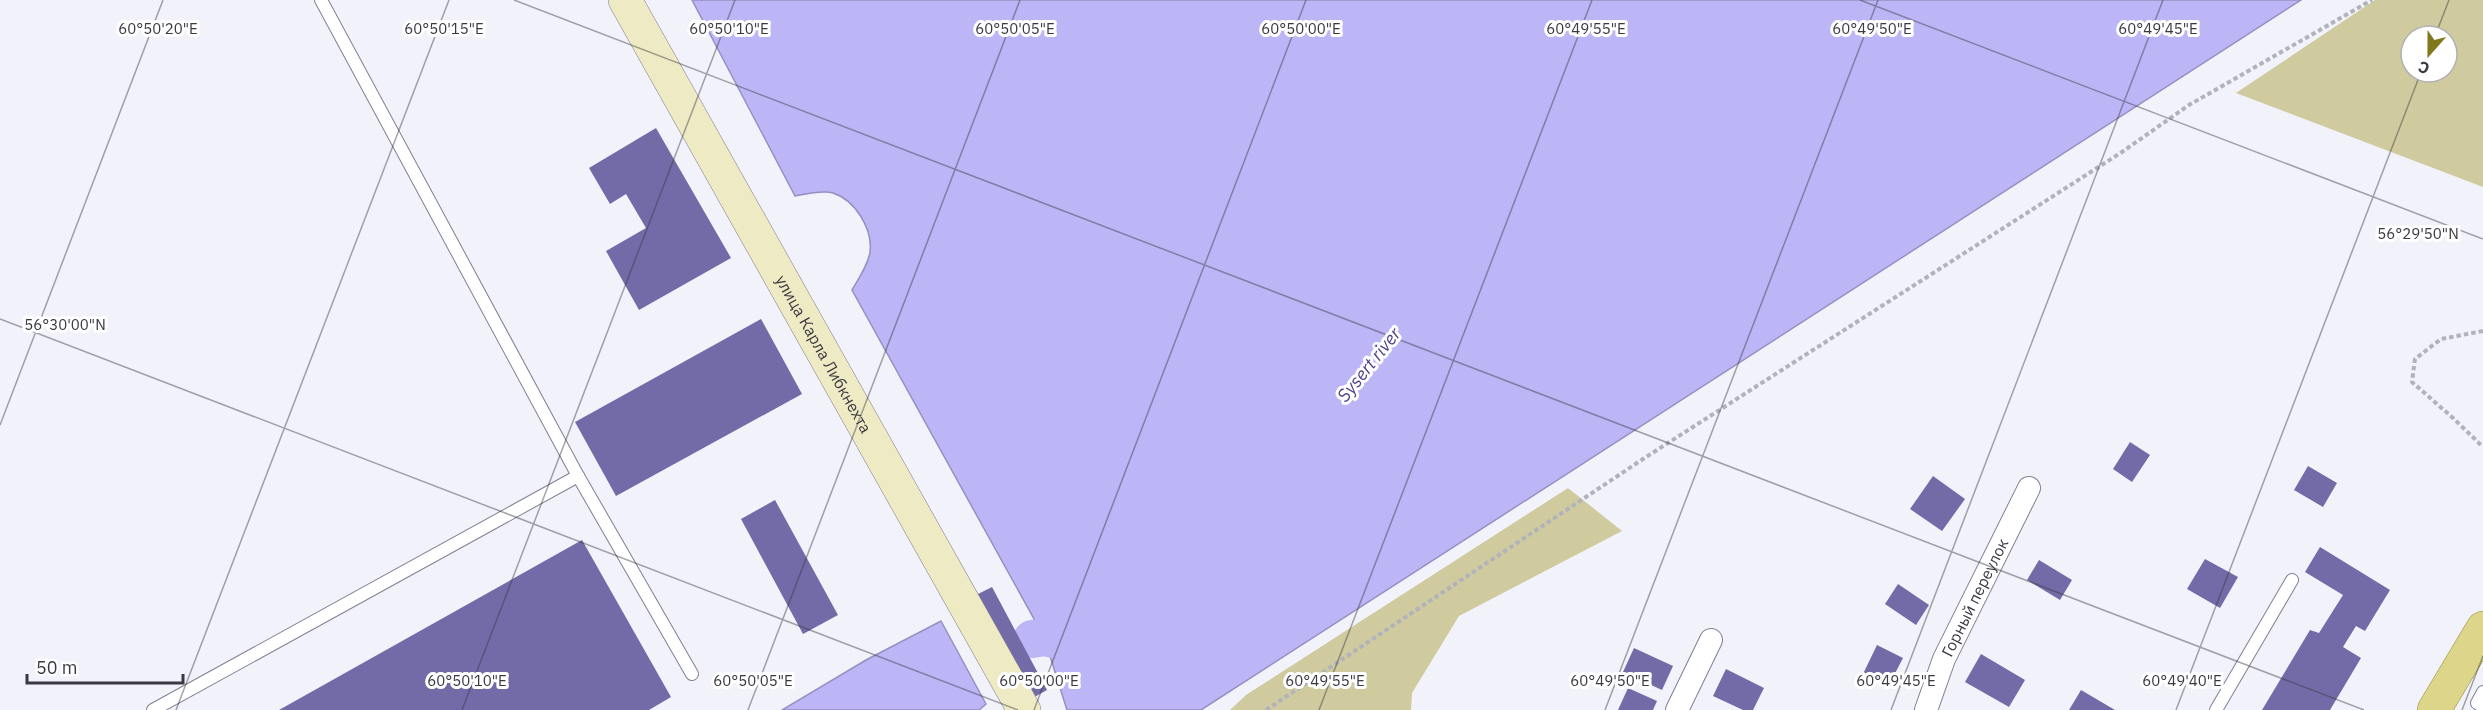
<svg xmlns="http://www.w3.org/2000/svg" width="2483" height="710" viewBox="0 0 2483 710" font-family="'IBM Plex Sans',sans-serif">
<rect width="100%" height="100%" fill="#f2f2fb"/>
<g fill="#cfcb9f" fill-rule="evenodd">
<path d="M 2375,0 L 2483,0 L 2483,187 L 2236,93 ZM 2411,36 L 2447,36 L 2447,72 L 2411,72 Z"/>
<path d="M 1568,488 L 1622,531 L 1459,616 L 1412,693 L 1411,710 L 1230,710 L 1246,695 Z"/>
</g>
<g fill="#bcb6f7" stroke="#9590c1" stroke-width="1.5">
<path d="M 692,0 L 2301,0 L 1201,710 L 1067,710 L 1044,637 L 852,290 C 859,278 868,265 870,252 C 873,229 855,200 833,193 C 822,190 806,194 795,196 Z"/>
<path d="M 941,621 L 986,704 L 979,710 L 782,710 L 866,660 Z"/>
</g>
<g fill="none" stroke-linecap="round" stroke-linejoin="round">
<path stroke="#bcb6f7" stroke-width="38" d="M 1032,639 L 1044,637 L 1094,648"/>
</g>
<g fill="#726ba7">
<path d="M 656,128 L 731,258 L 639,310 L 606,251 L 646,228 L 626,194 L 610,204 L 589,168 Z"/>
<path d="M 761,319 L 802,394 L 616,496 L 575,422 Z"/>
<path d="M 2130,442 L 2150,455 L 2132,482 L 2113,469 Z"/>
<path d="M 2308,466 L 2337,483 L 2323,507 L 2294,490 Z"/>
<path d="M 1933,476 L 1965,499 L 1942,531 L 1910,509 Z"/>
<path d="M 775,500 L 838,615 L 803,634 L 741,519 Z"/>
<path d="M 582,540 L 671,697 L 649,710 L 279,710 Z"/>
<path d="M 2320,547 L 2390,590 L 2365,631 L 2356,626 L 2343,647 L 2361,658 L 2330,710 L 2262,710 L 2310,630 L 2319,633 L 2343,595 L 2305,572 Z"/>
<path d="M 2205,559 L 2238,577 L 2220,608 L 2187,589 Z"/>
<path d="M 2039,560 L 2072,580 L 2060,600 L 2027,580 Z"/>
<path d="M 1898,584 L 1929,605 L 1916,625 L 1885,604 Z"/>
<path d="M 992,587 L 1047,690 L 1029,700 L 974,596 Z"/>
<path d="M 1877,645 L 1903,658 L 1888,687 L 1863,674 Z"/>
<path d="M 1634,648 L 1673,666 L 1662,690 L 1623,672 Z"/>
<path d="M 1981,654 L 2025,680 L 2009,707 L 1965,682 Z"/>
<path d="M 1726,669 L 1764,688 L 1753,710 L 1743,710 L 1713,696 Z"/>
<path d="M 1628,688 L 1657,701 L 1653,710 L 1618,710 Z"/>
<path d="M 2081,690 L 2115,710 L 2069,710 Z"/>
</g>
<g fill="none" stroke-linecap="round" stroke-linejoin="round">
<defs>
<g id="lane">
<path d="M 321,0 L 578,476 L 692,674"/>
<path d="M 2483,692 L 2477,703 L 2483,707"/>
<path d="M 153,710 L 578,476"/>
<path d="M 2216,710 L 2292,580"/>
</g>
<g id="street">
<path d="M 1677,710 L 1711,640"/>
<path id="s1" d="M 1926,710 L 1944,659 L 2029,488"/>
</g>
<g id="secondary">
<path id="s2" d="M 625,0 L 1024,710"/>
</g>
<path id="primary" d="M 2434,710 L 2483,628"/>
</defs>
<use href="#lane" stroke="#807f94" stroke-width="14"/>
<use href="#street" stroke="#807f94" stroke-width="24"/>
<use href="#secondary" stroke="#807f94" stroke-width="34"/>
<use href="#primary" stroke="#958d3e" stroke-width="34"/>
<g stroke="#b2b2bb" stroke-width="4" stroke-dasharray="4.5 3" stroke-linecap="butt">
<path d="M 2483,331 L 2441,339 L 2415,359 L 2412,382 L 2453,418 L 2483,447"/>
<path d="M 1266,710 L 1643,459 L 2122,152 L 2189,105 L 2372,0"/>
</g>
<use href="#lane" stroke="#fff" stroke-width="12"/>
<use href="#street" stroke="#fff" stroke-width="22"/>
<use href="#secondary" stroke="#eeeac4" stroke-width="33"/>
<use href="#primary" stroke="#ddd68a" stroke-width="33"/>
</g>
<path fill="none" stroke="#3a3942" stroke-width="1.5" stroke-opacity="0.45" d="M 514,0 L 2364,710M 1860,0 L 2483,239M 2435,36 L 2449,0M 0,319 L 1018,710M 0,425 L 163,0M 176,710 L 449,0M 462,710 L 735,0M 748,710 L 1020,0M 1034,710 L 1306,0M 1319,710 L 1592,0M 1605,710 L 1878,0M 1891,710 L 2163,0M 2176,710 L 2421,72M 2462,710 L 2483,656"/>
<g text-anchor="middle" stroke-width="6" stroke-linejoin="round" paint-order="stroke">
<g font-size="16" fill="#3a3942" stroke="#fff">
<text dy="6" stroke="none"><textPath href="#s2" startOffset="406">улица Карла Либкнехта</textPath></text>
<text dy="6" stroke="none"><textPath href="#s1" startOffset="123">Горный переулок</textPath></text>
</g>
<g font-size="18" font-style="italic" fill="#4e418d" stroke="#fff">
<text transform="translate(1369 365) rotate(-51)" y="6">Sysert river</text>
</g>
</g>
<g font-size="15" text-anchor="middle" fill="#3a3942" stroke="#fff" stroke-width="6" stroke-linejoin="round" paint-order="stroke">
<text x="444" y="34">60°50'15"E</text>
<text x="2158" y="34">60°49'45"E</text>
<text x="158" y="34">60°50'20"E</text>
<text x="729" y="34">60°50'10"E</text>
<text x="1015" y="34">60°50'05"E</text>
<text x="1301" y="34">60°50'00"E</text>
<text x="1586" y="34">60°49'55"E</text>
<text x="1872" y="34">60°49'50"E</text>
<text x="2418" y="239">56°29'50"N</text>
<text x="65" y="330">56°30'00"N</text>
<text x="467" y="686">60°50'10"E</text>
<text x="753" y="686">60°50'05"E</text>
<text x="1039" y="686">60°50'00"E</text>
<text x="1325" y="686">60°49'55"E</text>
<text x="1610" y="686">60°49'50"E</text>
<text x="1896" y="686">60°49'45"E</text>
<text x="2182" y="686">60°49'40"E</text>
</g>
<g transform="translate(2429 54) rotate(201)"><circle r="28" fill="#ffffff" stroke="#b0b0b3" stroke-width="1.5"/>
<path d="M0-4.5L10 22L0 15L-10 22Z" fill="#80781d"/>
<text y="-9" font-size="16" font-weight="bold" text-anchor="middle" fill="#3a3942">С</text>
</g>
<path d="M27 674v9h156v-9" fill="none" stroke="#3a3942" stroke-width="3"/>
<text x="36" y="674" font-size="18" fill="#3a3942" stroke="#ffffff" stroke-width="4.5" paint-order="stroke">50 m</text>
</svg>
